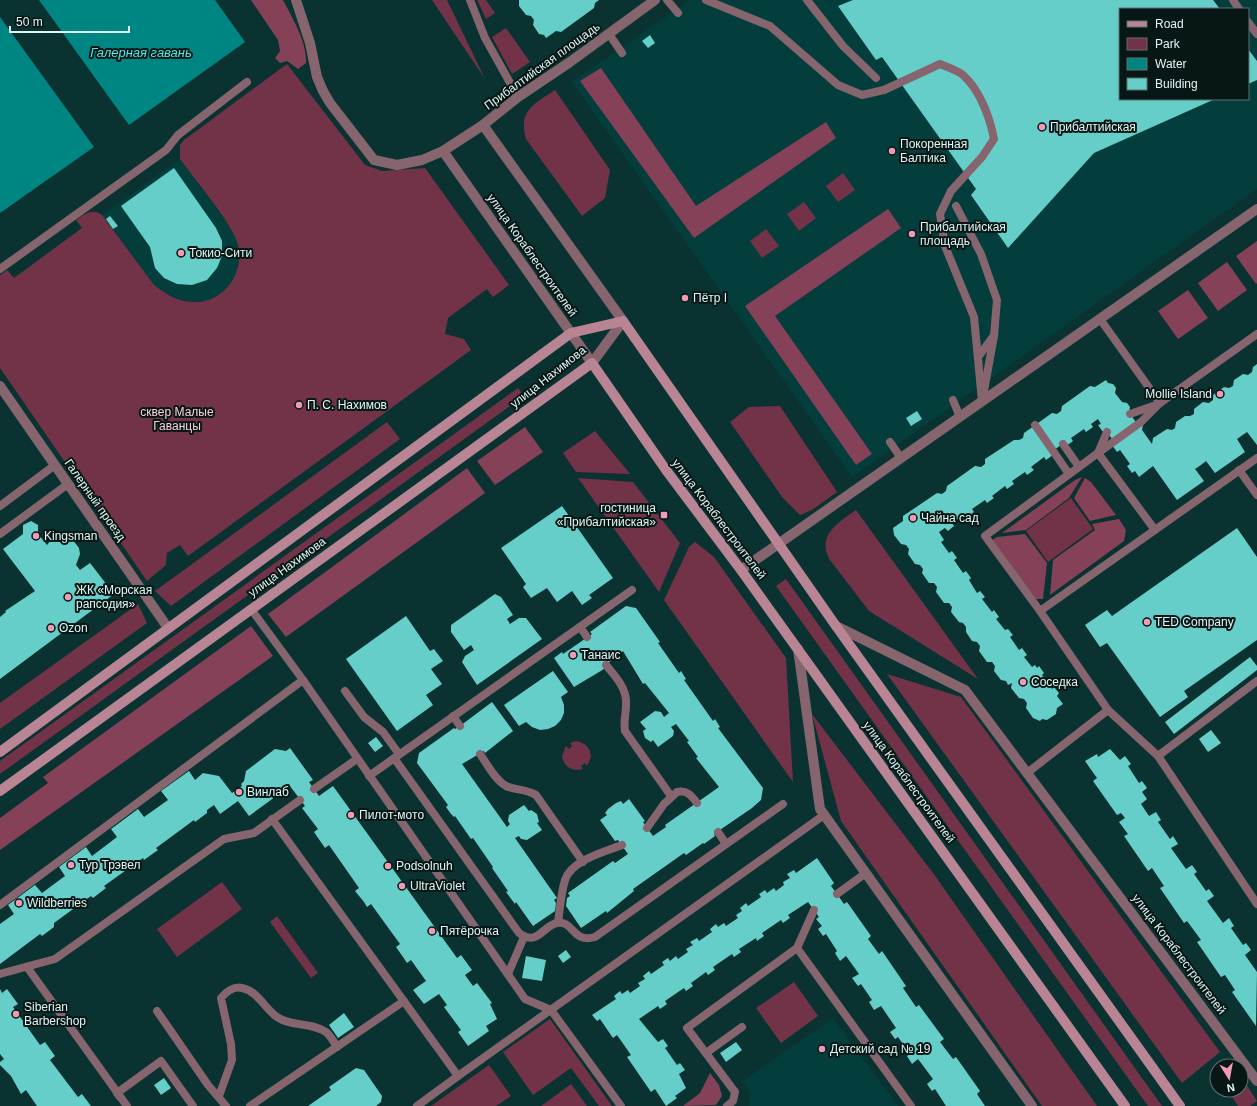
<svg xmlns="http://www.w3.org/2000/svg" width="1257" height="1106" viewBox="0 0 1257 1106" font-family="Arial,sans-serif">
<rect width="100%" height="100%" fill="#093231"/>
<g fill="#043e3c" fill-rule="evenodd">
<path d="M 690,0 L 1257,0 L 1257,189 L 852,477 L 572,82 ZM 1120,9 L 1248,9 L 1248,99 L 1120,99 Z"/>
<path d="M 180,159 L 232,230 L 238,244 L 239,258 L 237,270 L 232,282 L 220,294 L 206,301 L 192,302 L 164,294 L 154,285 L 102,215 Z"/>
<path d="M 833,1018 L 898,1106 L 749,1106 L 750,1092 L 743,1081 Z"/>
</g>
<g fill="#723348">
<path d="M 432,0 L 447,0 L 485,79 Z"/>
<path d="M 477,0 L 486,0 L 495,13 L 486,19 Z"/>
<path d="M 506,28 L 530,62 L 512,74 L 492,37 Z"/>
<path d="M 287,64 L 365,165 L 382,171 L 425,168 L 509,285 L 493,297 L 487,289 L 448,318 L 445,334 L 464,339 L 471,350 L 188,556 L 180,545 L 167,553 L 166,565 L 147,581 L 0,368 L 0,275 L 7,270 L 14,278 L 82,228 L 76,220 C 85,214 92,208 102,215 L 154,285 C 165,294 177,301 192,302 C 223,304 245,273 238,245 C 233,224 194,179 180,159 L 180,145 L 184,140 Z"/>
<path d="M 555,90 L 610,170 L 605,198 L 582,216 L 526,139 C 518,110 534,104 555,90 Z"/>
<path d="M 843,173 L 855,190 L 838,202 L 826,186 Z"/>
<path d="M 804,202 L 816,218 L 799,231 L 787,214 Z"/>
<path d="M 766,229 L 779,246 L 762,258 L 750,241 Z"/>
<path d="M 518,388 L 524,396 L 0,774 L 0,761 Z"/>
<path d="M 780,406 L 837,492 L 812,510 L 800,515 L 782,497 L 730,422 L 749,407 Z"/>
<path d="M 387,422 L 400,439 L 171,606 L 155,591 Z"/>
<path d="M 595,431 L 630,474 L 576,472 L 563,453 Z"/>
<path d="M 578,478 L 633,482 L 680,543 L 659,592 Z"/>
<path d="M 1071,498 L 1093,529 L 1048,562 L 1026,531 Z"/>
<path d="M 856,510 L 978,679 L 869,611 L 830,560 C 816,535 838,523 856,510 Z"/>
<path d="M 695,542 L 714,557 L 786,658 L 793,782 L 664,600 L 689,547 Z"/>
<path d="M 786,579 L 1162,1106 L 1148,1106 L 776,586 Z"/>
<path d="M 138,604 L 147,623 L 0,729 L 0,703 Z"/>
<path d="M 887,674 L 961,697 L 1220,1052 L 1182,1083 Z"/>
<path d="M 812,714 L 933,873 L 1097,1106 L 1042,1106 L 841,821 Z"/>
<path d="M 576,741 C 585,743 590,747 591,757 L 587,766 L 585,763 L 581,766 L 583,769 C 572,772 564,767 562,756 L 566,746 L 569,749 L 572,746 L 570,743 Z"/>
<path d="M 222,882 L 242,909 L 177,957 L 157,929 Z"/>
<path d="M 277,916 L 318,973 L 311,978 L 270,922 Z"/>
<path d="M 794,982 L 818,1016 L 781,1043 L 756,1008 Z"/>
<path d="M 550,1019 L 612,1106 L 599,1106 L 571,1068 L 533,1095 L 503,1052 Z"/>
<path d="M 489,1065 L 511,1096 L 496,1106 L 431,1106 Z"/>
<path d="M 571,1084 L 587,1106 L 541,1106 Z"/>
<path d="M 1246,1084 L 1257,1101 L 1250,1106 L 1238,1106 L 1231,1095 L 1241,1090 Z"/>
</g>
<g fill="#854157">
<path d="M 251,0 L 283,0 C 293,19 307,42 306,63 L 298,69 L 287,61 L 280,63 L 275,58 L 280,51 L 278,40 Z"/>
<path d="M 601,68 L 696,206 L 826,122 L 836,138 L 694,238 L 580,81 Z"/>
<path d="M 888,209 L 901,228 L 775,316 L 872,454 L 856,465 L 745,306 Z"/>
<path d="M 1257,241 L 1257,283 L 1256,284 L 1236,256 Z"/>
<path d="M 1227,262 L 1247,290 L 1218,311 L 1198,283 Z"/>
<path d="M 1188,290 L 1208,318 L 1178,339 L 1158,311 Z"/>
<path d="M 525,427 L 543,452 L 495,485 L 477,461 Z"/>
<path d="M 467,468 L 485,493 L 286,637 L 268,614 Z"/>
<path d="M 1082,477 L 1069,498 L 1026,530 L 1002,533 L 1075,480 Z"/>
<path d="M 1085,478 L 1091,482 L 1116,515 L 1090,521 L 1074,498 Z"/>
<path d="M 1119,519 L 1126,530 L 1124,541 L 1050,595 L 1053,560 L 1095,530 L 1092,524 Z"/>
<path d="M 1025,534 L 1047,563 L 1043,599 L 1036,599 L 991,541 L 997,537 Z"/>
<path d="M 251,626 L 273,656 L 0,850 L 0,818 L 48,783 L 43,777 Z"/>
<path d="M 710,1073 L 719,1085 L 722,1096 L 716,1105 L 683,1106 L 700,1093 Z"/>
</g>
<g fill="#008682">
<path d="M 39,0 L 215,0 L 245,42 L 129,125 Z"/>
<path d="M 0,17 L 94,147 L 0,213 Z"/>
</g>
<g fill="#66cec9">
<path d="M 519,0 L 599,0 L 595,3 L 594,8 L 561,32 L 556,31 L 546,38 L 544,35 L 539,34 L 533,25 L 534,20 L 531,16 L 526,15 L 519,6 Z"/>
<path d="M 853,0 L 1213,0 L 1220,9 L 1120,9 L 1120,99 L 1215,99 L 1094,153 L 1008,248 L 971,195 L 976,189 L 882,57 L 876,60 L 838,6 Z"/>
<path d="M 650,35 L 655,43 L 648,48 L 642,41 Z"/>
<path d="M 1248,49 L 1257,61 L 1257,80 L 1248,84 Z"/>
<path d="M 174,168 L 216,228 L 222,241 L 222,256 L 217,268 L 207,280 L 192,285 L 177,284 L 164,278 L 155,268 L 150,247 L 121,206 Z"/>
<path d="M 110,216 L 118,226 L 113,229 L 106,219 Z"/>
<path d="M 1257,364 L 1257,445 L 1247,432 L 1237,439 L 1245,452 L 1215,473 L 1206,461 L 1201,465 L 1195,469 L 1204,481 L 1177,500 L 1153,466 L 1139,477 L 1135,471 L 1132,473 L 1127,466 L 1130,464 L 1120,450 L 1117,452 L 1112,445 L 1115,443 L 1107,432 L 1103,432 L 1098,425 L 1101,424 L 1098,419 L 1091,424 L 1093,427 L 1086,432 L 1084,429 L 1071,438 L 1073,441 L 1066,446 L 1064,443 L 1051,452 L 1053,455 L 1046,460 L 1044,457 L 1031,467 L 1034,470 L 1027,475 L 1025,472 L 1012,481 L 1014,484 L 1007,489 L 1005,486 L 992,496 L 994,498 L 987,503 L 985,500 L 972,509 L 974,512 L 967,517 L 965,514 L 952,523 L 954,526 L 948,531 L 945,528 L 939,532 L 944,540 L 941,542 L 949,553 L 952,551 L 957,558 L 954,560 L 963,573 L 966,571 L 971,578 L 969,580 L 977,593 L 980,591 L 985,597 L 982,599 L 992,612 L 994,610 L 999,617 L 996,619 L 1005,630 L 1008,629 L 1013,635 L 1010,637 L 1019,650 L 1022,648 L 1027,655 L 1024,657 L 1032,667 L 1035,665 L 1037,668 L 1039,666 L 1044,673 L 1042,675 L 1052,689 L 1054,687 L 1059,693 L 1057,696 L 1063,704 L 1057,708 L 1056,714 L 1047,720 L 1042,719 L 1040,721 L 1033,718 L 1026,708 L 1027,703 L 1024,699 L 1019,698 L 1011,688 L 1012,683 L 1008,685 L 1006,681 L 1001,680 L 994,671 L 995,666 L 992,662 L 987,662 L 979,651 L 980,646 L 977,642 L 972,641 L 966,632 L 966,627 L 963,623 L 959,622 L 951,612 L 952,607 L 949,603 L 944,603 L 936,592 L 937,587 L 934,583 L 929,583 L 922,573 L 923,569 L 920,565 L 915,564 L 908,554 L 909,549 L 906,545 L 901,544 L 894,535 L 893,528 L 903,521 L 903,516 L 937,493 L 942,494 L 946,491 L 947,486 L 975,466 L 981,467 L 985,464 L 985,459 L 1014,440 L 1019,440 L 1023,438 L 1024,433 L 1052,413 L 1057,414 L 1061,411 L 1062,406 L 1090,386 L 1095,387 L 1106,380 L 1108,383 L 1113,384 L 1116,388 L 1115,393 L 1122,402 L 1127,403 L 1130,407 L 1129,412 L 1135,421 L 1141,422 L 1143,425 L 1142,430 L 1152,444 L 1153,438 L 1167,429 L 1172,430 L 1175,428 L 1176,422 L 1185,416 L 1190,416 L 1194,414 L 1194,409 L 1203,402 L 1209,403 L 1213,400 L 1213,395 L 1224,387 L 1229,388 L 1233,386 L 1234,380 L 1243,374 L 1248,375 L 1252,372 L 1253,367 Z"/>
<path d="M 917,411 L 922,419 L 911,426 L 906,418 Z"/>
<path d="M 562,506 L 613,578 L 589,595 L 592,598 L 582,605 L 572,591 L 557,602 L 547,588 L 531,598 L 523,587 L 526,584 L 501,548 Z"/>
<path d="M 31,521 L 38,525 L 38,534 L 47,545 L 51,540 L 61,536 L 72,539 L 79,548 L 80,554 L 76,565 L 80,570 L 90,563 L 114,594 L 0,679 L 0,617 L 6,612 L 5,611 L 35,591 L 3,549 L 23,534 L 23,525 Z"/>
<path d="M 1237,528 L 1257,557 L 1257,640 L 1184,691 L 1188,697 L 1160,717 L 1107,643 L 1100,647 L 1085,625 L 1107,610 L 1112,616 Z"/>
<path d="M 495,594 L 501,597 L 513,615 L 507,619 L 510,624 L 519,618 L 526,618 L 542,639 L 477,685 L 462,662 L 465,656 L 474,650 L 471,645 L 464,650 L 451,632 L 451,625 Z"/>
<path d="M 626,606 L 636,608 L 660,642 L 658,643 L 679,673 L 681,671 L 686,679 L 684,680 L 713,721 L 715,719 L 720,727 L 718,728 L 763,788 L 761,800 L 752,808 L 714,834 L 715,836 L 704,844 L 703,843 L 686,855 L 684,853 L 633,889 L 634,891 L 607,913 L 606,911 L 581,928 L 566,906 L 567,898 L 570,896 L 568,893 L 613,861 L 615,863 L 628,854 L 618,840 L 615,841 L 600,820 L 607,815 L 605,813 L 608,809 L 616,803 L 621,801 L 623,804 L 629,799 L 645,821 L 643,822 L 653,836 L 666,827 L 665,825 L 719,787 L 696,758 L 698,757 L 687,742 L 689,741 L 676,724 L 671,727 L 674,731 L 673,736 L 658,747 L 653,740 L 651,742 L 645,738 L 643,731 L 646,729 L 640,722 L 655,711 L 661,712 L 664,717 L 669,713 L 645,683 L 643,684 L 623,651 L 603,667 L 604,669 L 574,687 L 554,658 L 562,652 L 563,654 L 592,634 L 590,632 Z"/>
<path d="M 406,616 L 430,651 L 434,649 L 443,661 L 431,669 L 442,684 L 426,695 L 433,705 L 397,731 L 346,659 Z"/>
<path d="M 1250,657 L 1257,666 L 1257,670 L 1174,734 L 1165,722 Z"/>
<path d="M 553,671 L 568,692 L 561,697 L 564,705 L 564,713 L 561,720 L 555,726 L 548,729 L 540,730 L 532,727 L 526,722 L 519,726 L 504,705 Z"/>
<path d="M 492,702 L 513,731 L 485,753 L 484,751 L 462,764 L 507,827 L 510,824 L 508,821 L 509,815 L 524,805 L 529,811 L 531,810 L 537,814 L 539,822 L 537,823 L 542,830 L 527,840 L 521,839 L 519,836 L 515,838 L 557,898 L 554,900 L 556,903 L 555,911 L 533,926 L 516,902 L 515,904 L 506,892 L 508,891 L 492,868 L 493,867 L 473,838 L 471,839 L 455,816 L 454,817 L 451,814 L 446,807 L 448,805 L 417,763 L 419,753 L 454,728 L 455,729 L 460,726 Z"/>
<path d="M 1211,730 L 1221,743 L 1208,752 L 1199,739 Z"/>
<path d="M 376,737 L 383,746 L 375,752 L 368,743 Z"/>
<path d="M 290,748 L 313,780 L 309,782 L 319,796 L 333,786 L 457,958 L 461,955 L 472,970 L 465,975 L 473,986 L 477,983 L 492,1003 L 490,1004 L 497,1019 L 486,1026 L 489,1031 L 468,1046 L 458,1032 L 461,1030 L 444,1007 L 447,1005 L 439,994 L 424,1004 L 413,990 L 426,981 L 411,960 L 407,963 L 403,957 L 396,947 L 400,944 L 371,904 L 367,907 L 364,902 L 355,891 L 359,888 L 329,845 L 325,848 L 314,832 L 318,829 L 302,808 L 305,806 L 290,786 L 249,816 L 238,801 L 220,814 L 214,805 L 207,810 L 207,813 L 195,822 L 194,820 L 156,848 L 158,850 L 144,860 L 143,858 L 104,886 L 106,888 L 93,898 L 91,896 L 54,923 L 54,927 L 42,936 L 40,934 L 0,964 L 0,924 L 14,914 L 8,905 L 35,885 L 42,893 L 65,876 L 59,867 L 86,847 L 92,856 L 117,837 L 111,829 L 138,809 L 144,817 L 168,800 L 161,791 L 189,771 L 195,780 L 203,773 L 219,776 L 232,793 L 242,786 L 241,784 L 244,781 L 246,771 L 275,749 L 286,751 Z"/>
<path d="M 1110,749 L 1120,760 L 1125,756 L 1131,764 L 1128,766 L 1139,783 L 1142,781 L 1147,788 L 1142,792 L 1147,799 L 1141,804 L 1149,816 L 1156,812 L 1161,820 L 1158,822 L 1170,839 L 1173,836 L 1178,844 L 1171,848 L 1186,869 L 1192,865 L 1197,872 L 1194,874 L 1206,891 L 1209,889 L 1214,896 L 1207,901 L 1223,923 L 1229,918 L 1234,926 L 1231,928 L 1243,945 L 1246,943 L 1251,950 L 1245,955 L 1257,972 L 1256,1026 L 1232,992 L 1235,990 L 1225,975 L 1221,977 L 1197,942 L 1201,940 L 1187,921 L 1184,923 L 1160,888 L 1164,886 L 1152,868 L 1148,871 L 1124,836 L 1128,834 L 1119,822 L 1125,818 L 1121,813 L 1117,815 L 1093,781 L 1097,778 L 1085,761 L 1097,754 L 1098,757 Z"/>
<path d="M 817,858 L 834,883 L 831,886 L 837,894 L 844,904 L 847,902 L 871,936 L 868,939 L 879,954 L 882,951 L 906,986 L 903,988 L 916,1007 L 919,1005 L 944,1039 L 940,1042 L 953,1059 L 956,1057 L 980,1091 L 977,1094 L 985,1106 L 946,1106 L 935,1089 L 932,1091 L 927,1084 L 933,1079 L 918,1059 L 912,1064 L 907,1056 L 910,1054 L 898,1037 L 895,1039 L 890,1032 L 896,1028 L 881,1006 L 874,1010 L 869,1002 L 872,1000 L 861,984 L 858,986 L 852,978 L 859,974 L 846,956 L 840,961 L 835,953 L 837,951 L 826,934 L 823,936 L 818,929 L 822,926 L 816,919 L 819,917 L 808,902 L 788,915 L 790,918 L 783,923 L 781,920 L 762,933 L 764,936 L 757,941 L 756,938 L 739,949 L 741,952 L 734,957 L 732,954 L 713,967 L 715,970 L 708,975 L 706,972 L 691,983 L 693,986 L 686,991 L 684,988 L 665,1001 L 667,1004 L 660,1009 L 658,1006 L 639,1019 L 658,1042 L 663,1039 L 668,1046 L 665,1048 L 677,1065 L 680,1063 L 685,1070 L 679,1074 L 686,1088 L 675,1096 L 677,1098 L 666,1106 L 655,1089 L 651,1092 L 627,1057 L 631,1055 L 617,1035 L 613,1038 L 600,1019 L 597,1021 L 592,1015 L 616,999 L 614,996 L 620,991 L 622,994 L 628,990 L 630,993 L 640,986 L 638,983 L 645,979 L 643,976 L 649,971 L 651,974 L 664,965 L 662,962 L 668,958 L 670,961 L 676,956 L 678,959 L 688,952 L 686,949 L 693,945 L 690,942 L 697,938 L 699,941 L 712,932 L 710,929 L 716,924 L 718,927 L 724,923 L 726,926 L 738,918 L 736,915 L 742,911 L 740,908 L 746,903 L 748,906 L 761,897 L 759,894 L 765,890 L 767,893 L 774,888 L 776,891 L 784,885 L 783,882 L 790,878 L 787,874 L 794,870 L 796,873 Z"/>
<path d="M 566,950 L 571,957 L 563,963 L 558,956 Z"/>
<path d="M 526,956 L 546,960 L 542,981 L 522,978 Z"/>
<path d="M 0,989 L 2,993 L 7,989 L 18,1004 L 13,1007 L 40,1045 L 45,1042 L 55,1056 L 50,1060 L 78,1097 L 82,1094 L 91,1106 L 37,1106 L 26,1090 L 21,1094 L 11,1076 L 0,1065 L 0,1062 L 4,1059 L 0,1054 Z"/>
<path d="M 344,1013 L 354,1027 L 338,1038 L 329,1025 Z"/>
<path d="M 736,1042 L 742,1050 L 726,1062 L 720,1053 Z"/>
<path d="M 356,1068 L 364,1070 L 382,1096 L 381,1102 L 376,1106 L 308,1106 L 331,1090 L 329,1087 Z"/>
<path d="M 164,1078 L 171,1088 L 161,1095 L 154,1085 Z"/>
</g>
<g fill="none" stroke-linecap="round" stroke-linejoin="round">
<g stroke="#86656e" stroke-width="8">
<path d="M 470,0 L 485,38 L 518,97"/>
<path d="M 667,0 L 678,13"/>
<path d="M 706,0 L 770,26 L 838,85 L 862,95 L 884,90 L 940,64 C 947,67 957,70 963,75 C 980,90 990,118 994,139 L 982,157 L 951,191 L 940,214 L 945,246 L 974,317 L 982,401"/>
<path d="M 807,0 L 843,46 L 876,78"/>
<path d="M 1233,0 L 1239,9"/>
<path d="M 1248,22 L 1257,34"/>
<path d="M 609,34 L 622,53"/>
<path d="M 956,206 L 981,254 L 997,300 L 994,336 L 984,391"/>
<path d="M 0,269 L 166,150 L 178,135 L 247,82"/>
<path d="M 1100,319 L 1160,403 L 1257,334"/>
<path d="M 978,357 L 993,337"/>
<path d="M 953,400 L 960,417"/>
<path d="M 1130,414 L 1156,405"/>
<path d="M 1035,425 L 1069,474"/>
<path d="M 1107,432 L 1098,453 L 985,536 L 1040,611 L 1108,710 L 1158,756 L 1257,904"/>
<path d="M 890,442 L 901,458"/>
<path d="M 1063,444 L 1079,467"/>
<path d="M 1239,470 L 1257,495"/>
<path d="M 0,506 L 55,465"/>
<path d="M 1155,530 L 1098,453 L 1141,422 L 1160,403"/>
<path d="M 0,534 L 68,484"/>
<path d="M 251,609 L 303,680 L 525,999 L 551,1010 L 621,1106"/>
<path d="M 1040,611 L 1257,458"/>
<path d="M 580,627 L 587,637"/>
<path d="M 606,665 C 614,675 625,686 626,700 C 627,711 623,720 625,731 L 671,796"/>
<path d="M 345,691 L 364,717 L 383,732 L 399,754"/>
<path d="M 453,716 L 460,726"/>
<path d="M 480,754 C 487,764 495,780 506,786 C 515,790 526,789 536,795 L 583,862"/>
<path d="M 1158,756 L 1257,681"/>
<path d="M 394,758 L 519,933 C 538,947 542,926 557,923 C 574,920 572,944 595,937 L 783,804"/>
<path d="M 1027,773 L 1108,710"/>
<path d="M 369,776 L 632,590"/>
<path d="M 314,789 L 357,759"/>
<path d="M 272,819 L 458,1076 L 824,815"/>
<path d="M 647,828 L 664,804 L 677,792 C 687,790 691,795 697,803"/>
<path d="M 718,832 L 726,844"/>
<path d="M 837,894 L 866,873"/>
<path d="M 0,905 L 303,680"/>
<path d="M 558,922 C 560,909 561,893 565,880 C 572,860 604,852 622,845"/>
<path d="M 797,948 L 911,1106"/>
<path d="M 27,967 L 127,1106"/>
<path d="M 0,974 L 55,959 L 224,839 L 254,833 L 300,800"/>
<path d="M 508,974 L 524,937"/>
<path d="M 157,1011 L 208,1085 L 226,1106"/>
<path d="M 706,1053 L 742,1027"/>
<path d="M 219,1096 L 232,1060 L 231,1044 L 221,998 C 226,992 234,986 242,988 C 258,991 264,1008 277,1017 C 291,1027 312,1022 326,1032 C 330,1035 334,1042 337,1047"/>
<path d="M 120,1097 L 117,1093 L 161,1061 L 193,1106"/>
<path d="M 250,1106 L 404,1001"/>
<path d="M 417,1106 L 458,1076"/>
<path d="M 727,1106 L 733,1101 L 735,1092 L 687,1028 L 797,948 L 814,910"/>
</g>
<g stroke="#86656e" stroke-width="10">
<path d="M 296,0 L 310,43 L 317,77 L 323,91 L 330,103 L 374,160 L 397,165 L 422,160 L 443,151"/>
<path d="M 483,125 L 623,321 L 592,363"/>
<path d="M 0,386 L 168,628"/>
<path d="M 836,626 L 965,690 L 1257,1081"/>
<path d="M 798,649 L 820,809 L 1032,1106"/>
</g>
<g stroke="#86656e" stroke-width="10">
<path d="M 592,363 L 443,151 L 483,125 L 518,97 L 570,62 L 655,0"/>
<path d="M 741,570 L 1257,209"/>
</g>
<g stroke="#b98594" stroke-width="10">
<path d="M 0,752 L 571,333 L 623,321 L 836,626 L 1180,1106"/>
<path d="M 0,791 L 592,363 L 666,470 L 741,570 L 1125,1106"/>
</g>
</g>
<g fill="#f09ab4" stroke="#071716" stroke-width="1.5">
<circle cx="1042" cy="127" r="4"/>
<circle cx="892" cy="151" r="4"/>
<circle cx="912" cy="234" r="4"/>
<circle cx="181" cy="253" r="4"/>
<circle cx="685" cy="298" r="4"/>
<circle cx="1220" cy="394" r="4"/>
<circle cx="299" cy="405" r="4"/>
<rect x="660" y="511" width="8" height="8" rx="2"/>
<circle cx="913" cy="518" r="4"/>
<circle cx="36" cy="536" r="4"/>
<circle cx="68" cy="597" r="4"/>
<circle cx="1147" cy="622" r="4"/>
<circle cx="51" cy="628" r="4"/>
<circle cx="573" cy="655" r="4"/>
<circle cx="1023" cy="682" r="4"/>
<circle cx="239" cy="792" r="4"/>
<circle cx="351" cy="815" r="4"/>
<circle cx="71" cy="865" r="4"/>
<circle cx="388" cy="866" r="4"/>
<circle cx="402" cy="886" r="4"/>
<circle cx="19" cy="903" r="4"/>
<circle cx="432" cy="931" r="4"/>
<circle cx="16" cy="1014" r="4"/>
<circle cx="822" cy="1049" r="4"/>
</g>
<g text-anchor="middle" stroke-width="4" stroke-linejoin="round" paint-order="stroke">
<g font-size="12" fill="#e1f6f4" stroke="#071716">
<text transform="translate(542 66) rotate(-36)" y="4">Прибалтийская площадь</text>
<text transform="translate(532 255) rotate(55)" y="4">улица Кораблестроителей</text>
<text transform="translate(548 377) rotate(-38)" y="4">улица Нахимова</text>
<text transform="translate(95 500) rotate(55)" y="4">Галерный проезд</text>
<text transform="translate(719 519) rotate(53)" y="4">улица Кораблестроителей</text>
<text transform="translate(287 567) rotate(-36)" y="4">улица Нахимова</text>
<text transform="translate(909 782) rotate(54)" y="4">улица Кораблестроителей</text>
<text transform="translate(1179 954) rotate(53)" y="4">улица Кораблестроителей</text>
</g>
<g font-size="12" fill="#e1f6f4" stroke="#071716" text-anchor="start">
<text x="1050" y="131">Прибалтийская</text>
<text x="900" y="148">Покоренная<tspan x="900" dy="14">Балтика</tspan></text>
<text x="920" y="231">Прибалтийская<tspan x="920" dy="14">площадь</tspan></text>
<text x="189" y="257">Токио-Сити</text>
<text x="693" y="302">Пётр I</text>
<text x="1212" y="398" text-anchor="end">Mollie Island</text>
<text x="307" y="409">П. С. Нахимов</text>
<text x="656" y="512" text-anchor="end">гостиница<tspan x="656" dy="14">«Прибалтийская»</tspan></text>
<text x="921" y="522">Чайна сад</text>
<text x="44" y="540">Kingsman</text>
<text x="76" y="594">ЖК «Морская<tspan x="76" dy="14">рапсодия»</tspan></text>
<text x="1155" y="626">TED Company</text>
<text x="59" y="632">Ozon</text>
<text x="581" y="659">Танаис</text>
<text x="1031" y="686">Соседка</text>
<text x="247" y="796">Винлаб</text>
<text x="359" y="819">Пилот-мото</text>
<text x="79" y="869">Тур Трэвел</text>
<text x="396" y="870">Podsolnuh</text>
<text x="410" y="890">UltraViolet</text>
<text x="27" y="907">Wildberries</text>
<text x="440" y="935">Пятёрочка</text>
<text x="24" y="1011">Siberian<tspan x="24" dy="14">Barbershop</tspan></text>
<text x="830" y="1053">Детский сад № 19</text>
</g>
<g font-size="12" fill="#f9ced9" stroke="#071716">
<text x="177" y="416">сквер Малые<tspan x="177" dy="14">Гаванцы</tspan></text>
</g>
<g font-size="13" font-style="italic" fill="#4fe8e2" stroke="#071716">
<text x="141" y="57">Галерная гавань</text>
</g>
</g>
<rect x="1119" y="8" width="130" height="92" fill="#071716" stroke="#5e706f"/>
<rect x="1127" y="21" width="20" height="6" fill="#b98594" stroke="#5e706f"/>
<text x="1155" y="28" font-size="12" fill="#e1f6f4">Road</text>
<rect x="1127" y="38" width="20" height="12" fill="#723348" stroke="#5e706f"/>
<text x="1155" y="48" font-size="12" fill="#e1f6f4">Park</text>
<rect x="1127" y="58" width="20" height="12" fill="#008682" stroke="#5e706f"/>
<text x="1155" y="68" font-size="12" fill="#e1f6f4">Water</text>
<rect x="1127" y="78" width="20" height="12" fill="#66cec9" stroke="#5e706f"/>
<text x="1155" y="88" font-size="12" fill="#e1f6f4">Building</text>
<g transform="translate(1229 1078) rotate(169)"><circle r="19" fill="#071716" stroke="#5e706f"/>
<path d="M0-3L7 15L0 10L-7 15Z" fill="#f09ab4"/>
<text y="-6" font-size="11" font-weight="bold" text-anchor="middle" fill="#e1f6f4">N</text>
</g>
<path d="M10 26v6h119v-6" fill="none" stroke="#e1f6f4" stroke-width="2"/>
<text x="16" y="26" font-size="12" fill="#e1f6f4" stroke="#071716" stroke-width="3" paint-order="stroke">50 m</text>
</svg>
